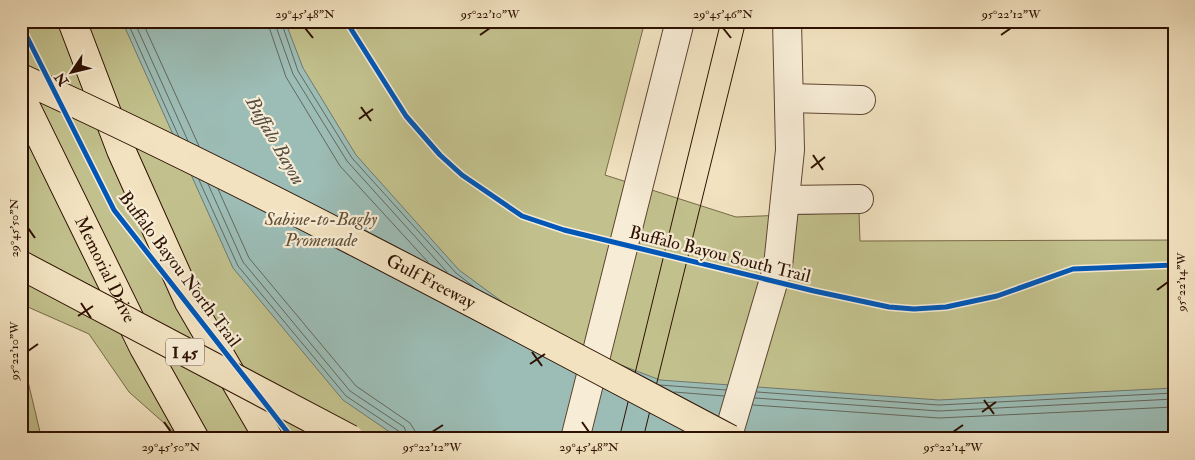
<svg xmlns="http://www.w3.org/2000/svg" width="1195" height="460" viewBox="0 0 1195 460" font-family="'IM FELL Double Pica',serif">
<rect width="100%" height="100%" fill="#f2e2c0"/>
<filter id="stains"><feTurbulence type="fractalNoise" baseFrequency=".004" numOctaves="4"/><feColorMatrix values="0 0 0 0 .2 0 0 0 0 .09 0 0 0 0 .02 0 0 0 .5 -.17"/></filter>
<radialGradient id="worn" r=".72"><stop offset=".6" stop-color="#630" stop-opacity="0"/><stop offset="1" stop-color="#630" stop-opacity=".3"/></radialGradient>
<g fill="#c2c18d" stroke="#786947">
<path d="M 21,21 L 645,21 L 605,175 L 736,217 L 859,212 L 860,241 L 1174,240 L 1174,439 L 182,439 L 129,392 L 89,334 L 21,304 Z"/>
<path d="M 21,352 L 40,432 L 40,439 L 21,439 Z"/>
</g>
<path fill="#9cbdb6" stroke="#70786e" d="M 122,21 L 285,21 L 303,68 L 356,155 L 459,270 L 553,339 L 660,380 L 939,400 L 1174,388 L 1174,439 L 400,439 L 343,400 L 233,268 Z"/>
<g fill="none" stroke-linecap="round" stroke-linejoin="round">
<g stroke="#65675c" stroke-width="1">
<path d="M 127,21 L 179,137"/>
<path d="M 134,21 L 188,141"/>
<path d="M 142,21 L 199,146"/>
<path d="M 267,21 L 286,77 L 340,166 L 428,262"/>
<path d="M 274,21 L 293,74 L 347,161 L 447,272"/>
<path d="M 281,21 L 298,71 L 352,158 L 456,273 L 474,287"/>
<path d="M 199,180 L 238,266 L 346,396 L 400,432 L 403,439"/>
<path d="M 208,184 L 243,262 L 350,391 L 404,427 L 409,439"/>
<path d="M 218,189 L 249,258 L 356,386 L 410,423 L 415,431 L 416,439"/>
<path d="M 660,385 L 726,390"/>
<path d="M 674,392 L 724,396"/>
<path d="M 757,392 L 939,405 L 1174,393"/>
<path d="M 755,398 L 939,411 L 1174,399"/>
<path d="M 753,405 L 939,418 L 1174,407"/>
</g>
<defs>
<g id="minor">
<path d="M 789,98 L 861,100"/>
<path d="M 785,200 L 859,199"/>
<path d="M 575,439 L 680,21"/>
<path d="M 727,439 L 778,266 L 790,150 L 787,21"/>
</g>
<g id="major">
<path d="M 72,21 L 121,150 L 189,302 L 269,439"/>
<path id="s1" d="M 21,97 L 144,348 L 195,439"/>
</g>
<path id="highway" d="M 21,78 L 77,104"/>
</defs>
<use href="#minor" stroke="#5f4531" stroke-width="30"/>
<use href="#major" stroke="#2e1101" stroke-width="30"/>
<use href="#highway" stroke="#2e1101" stroke-width="30"/>
<use href="#minor" stroke="#f7ecd6" stroke-width="28"/>
<use href="#major" stroke="#f2e2c0" stroke-width="28"/>
<use href="#highway" stroke="#f2e2c0" stroke-width="28"/>
<g stroke="#2e1101" stroke-width="1">
<path d="M 619,439 L 721,21"/>
<path d="M 643,439 L 746,21"/>
</g>
<defs>
<g id="highway-bridge">
<path id="s2" d="M 77,104 C 298,208 514,325 730,439"/>
<path d="M 21,265 L 350,439"/>
</g>
</defs>
<use href="#highway-bridge" stroke="#2e1101" stroke-width="30" stroke-linecap="butt"/>
<use href="#highway-bridge" stroke="#f2e2c0" stroke-width="28"/>
<defs>
<g id="cycleway">
<path d="M 346,21 L 406,116 L 440,155 L 462,175 L 522,216 L 564,230 L 814,291 L 889,307 L 914,309 L 946,307 L 997,296 L 1073,269 L 1174,265"/>
<path d="M 21,25 L 114,210 L 293,439"/>
</g>
</defs>
<use href="#cycleway" stroke="#f7ecd6" stroke-width="8"/>
<use href="#cycleway" stroke="#0057b8" stroke-width="5"/>
</g>
<path fill="none" stroke="#2e1101" stroke-width="2" d="M 305,28 L 313,38M 723,28 L 731,38M 480,35 L 490,28M 1001,35 L 1011,28M 361,107 L 371,121M 359,119 L 373,109M 813,155 L 823,170M 811,168 L 825,157M 28,228 L 35,238M 1157,290 L 1168,282M 81,303 L 91,318M 78,316 L 93,306M 28,351 L 38,344M 532,352 L 542,366M 530,364 L 545,354M 984,400 L 994,414M 982,412 L 996,402M 164,422 L 171,432M 582,422 L 589,432M 432,432 L 443,425M 953,432 L 963,425"/>
<g text-anchor="middle" stroke-width="4.5" stroke-linejoin="round" paint-order="stroke">
<rect fill="#f7ecd6" stroke="#6a5341" stroke-width="1" x="166" y="338.5" width="38" height="27" rx="4"/>
<g font-size="16" font-weight="bold" fill="#2e1101">
<text x="185" y="358">I 45</text>
</g>
<g font-size="18" font-style="italic" fill="#624f32" stroke="#f7ecd6">
<text x="321" y="225">Sabine-to-Bagby<tspan x="321" dy="21">Promenade</tspan></text>
</g>
<g font-size="18" fill="#2e1101" stroke="#f7ecd6">
<text transform="translate(720 254) rotate(14)" y="6">Buffalo Bayou South Trail</text>
<text transform="translate(180 269) rotate(53)" y="6">Buffalo Bayou North Trail</text>
<text dy="6" stroke="none"><textPath href="#s1" startOffset="192">Memorial Drive</textPath></text>
<text dy="6" stroke="none"><textPath href="#s2" startOffset="396">Gulf Freeway</textPath></text>
</g>
<g font-size="19" font-style="italic" fill="#544d40" stroke="#f7ecd6">
<text transform="translate(276 140) rotate(60)" y="7">Buffalo Bayou</text>
</g>
</g>
<rect width="1195" height="460" fill="none" stroke="#f2e2c0" stroke-width="55"/>
<g transform="translate(72 72) rotate(235)" stroke="#f7ecd6" stroke-width="4" paint-order="stroke">
<path d="M0-4L9 19L0 12L-9 19Z" fill="#2e1101"/>
<text y="-8" font-size="14" font-weight="bold" text-anchor="middle" fill="#2e1101">N</text>
</g>
<rect x="28" y="28" width="1140" height="404" fill="none" stroke="#2e1101" stroke-width="2"/>
<g font-size="12" text-anchor="middle" fill="#2e1101">
<text x="305" y="18">29°45'48"N</text>
<text x="490" y="18">95°22'10"W</text>
<text x="723" y="18">29°45'46"N</text>
<text x="1011" y="18">95°22'12"W</text>
<text transform="translate(14 228) rotate(-90)" y="4">29°45'50"N</text>
<text transform="translate(1181 282) rotate(-90)" y="4">95°22'14"W</text>
<text transform="translate(14 351) rotate(-90)" y="4">95°22'10"W</text>
<text x="171" y="451">29°45'50"N</text>
<text x="432" y="451">95°22'12"W</text>
<text x="589" y="451">29°45'48"N</text>
<text x="953" y="451">95°22'14"W</text>
</g>
<rect width="100%" height="100%" filter="url(#stains)"/>
<rect width="100%" height="100%" fill="url(#worn)"/>
</svg>
